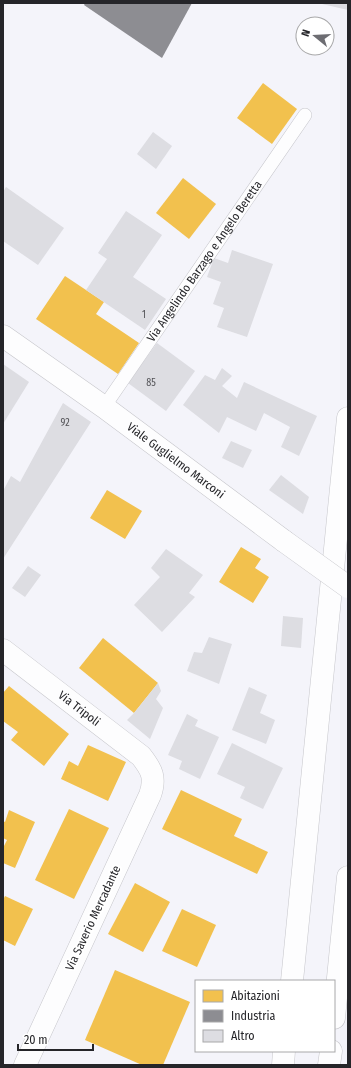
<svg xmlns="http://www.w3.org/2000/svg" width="351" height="1068" viewBox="0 0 351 1068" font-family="'Fira Sans Condensed',sans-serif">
<rect width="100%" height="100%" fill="#f4f4fa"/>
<g fill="#f2c14e">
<path d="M 263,83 L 297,109 L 272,144 L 237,118 Z"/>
<path d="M 183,178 L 216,204 L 189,239 L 156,213 Z"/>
<path d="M 65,276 L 104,302 L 96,314 L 139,343 L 118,374 L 36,319 Z"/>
<path d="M 107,490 L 142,511 L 125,539 L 90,518 Z"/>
<path d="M 241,547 L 261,559 L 255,568 L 269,577 L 253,603 L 219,582 Z"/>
<path d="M 103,638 L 158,683 L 134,713 L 79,668 Z"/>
<path d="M 9,686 L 69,734 L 44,766 L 11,740 L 18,732 L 3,721 L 3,693 Z"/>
<path d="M 88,745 L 126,762 L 108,801 L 61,779 L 69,761 L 78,766 Z"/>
<path d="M 181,790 L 242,819 L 234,836 L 268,852 L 257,874 L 162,829 Z"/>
<path d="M 69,809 L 109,828 L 74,899 L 35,880 Z"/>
<path d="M 9,810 L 35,822 L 15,868 L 3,863 L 3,848 L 7,840 L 3,838 L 3,821 L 5,822 Z"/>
<path d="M 135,883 L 170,902 L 143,952 L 108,934 Z"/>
<path d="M 5,896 L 33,909 L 15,946 L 3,940 L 3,900 Z"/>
<path d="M 182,909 L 216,925 L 197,967 L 162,951 Z"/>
<path d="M 115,970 L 190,1002 L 163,1065 L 142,1065 L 85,1040 Z"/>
</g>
<path fill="#8d8d92" d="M 85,3 L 192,3 L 162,58 L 84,5 Z"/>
<g fill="#dddde2">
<path d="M 322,3 L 348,3 L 348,10 L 322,4 Z"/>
<path d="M 153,132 L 172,146 L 156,169 L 137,154 Z"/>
<path d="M 6,187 L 64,228 L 38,265 L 3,241 L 3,192 Z"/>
<path d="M 126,211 L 162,235 L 133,277 L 166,299 L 145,330 L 86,290 L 107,259 L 98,253 Z"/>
<path d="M 232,250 L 273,264 L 247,337 L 217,327 L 224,308 L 213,304 L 221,282 L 207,277 L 214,258 L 228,263 Z"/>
<path d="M 157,343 L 195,371 L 166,411 L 128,383 Z"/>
<path d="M 3,364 L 29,382 L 3,424 Z"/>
<path d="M 222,368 L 232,376 L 222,386 L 237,398 L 244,382 L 317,416 L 299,456 L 281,447 L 290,427 L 264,413 L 256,431 L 227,417 L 219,433 L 183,405 L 205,375 L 215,380 Z"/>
<path d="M 63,403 L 91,422 L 3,559 L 3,491 L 11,476 L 20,482 Z"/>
<path d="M 231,441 L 252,450 L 243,468 L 222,458 Z"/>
<path d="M 281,475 L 309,497 L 303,514 L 269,490 Z"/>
<path d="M 166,549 L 203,575 L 189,593 L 195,597 L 162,632 L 134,605 L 160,577 L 151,568 Z"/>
<path d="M 28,566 L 41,575 L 25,597 L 12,588 Z"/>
<path d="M 283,616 L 303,618 L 301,648 L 281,646 Z"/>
<path d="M 209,637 L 232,644 L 219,684 L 187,671 L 194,652 L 202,653 Z"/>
<path d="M 158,683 L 161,691 L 156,699 L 163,708 L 150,739 L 127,720 L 134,713 Z"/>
<path d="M 249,687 L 267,695 L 260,713 L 275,720 L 266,744 L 232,730 Z"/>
<path d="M 187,714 L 198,720 L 195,726 L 219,737 L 200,779 L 179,769 L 182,761 L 168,755 Z"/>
<path d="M 232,743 L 283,768 L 263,809 L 240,798 L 245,787 L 217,774 Z"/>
</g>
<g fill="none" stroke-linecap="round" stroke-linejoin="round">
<defs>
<g id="service">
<path id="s1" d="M 104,407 L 305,115"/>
</g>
<g id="minor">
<path id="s2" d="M 3,650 L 141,756 C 152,770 156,778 150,795 L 25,1065"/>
</g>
<g id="primary">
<path id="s3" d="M 3,336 L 104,407 L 284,541"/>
</g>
<g id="motorway">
<path d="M 292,981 L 348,418"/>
<path d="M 334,1018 L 348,877"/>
<path d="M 283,1065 L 284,1051"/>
<path d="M 329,1065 L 331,1051"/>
</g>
</defs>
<use href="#service" stroke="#c6c6cb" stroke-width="14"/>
<use href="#minor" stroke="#c6c6cb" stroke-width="23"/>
<use href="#primary" stroke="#c6c6cb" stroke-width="23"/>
<use href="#motorway" stroke="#c6c6cb" stroke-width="23"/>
<use href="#service" stroke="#fdfdfe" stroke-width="13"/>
<use href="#minor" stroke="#fdfdfe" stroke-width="22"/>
<use href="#primary" stroke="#fdfdfe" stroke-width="22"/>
<use href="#motorway" stroke="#fdfdfe" stroke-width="22"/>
<defs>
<path id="primary-bridge" d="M 284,541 L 348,587"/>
</defs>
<use href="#primary-bridge" stroke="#c6c6cb" stroke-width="23" stroke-linecap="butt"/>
<use href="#primary-bridge" stroke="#fdfdfe" stroke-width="22"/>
</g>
<g text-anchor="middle" stroke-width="4" stroke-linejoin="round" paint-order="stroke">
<g font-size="10" fill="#535357">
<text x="144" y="318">1</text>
<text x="151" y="386">85</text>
<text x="65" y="426">92</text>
</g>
<g font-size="12" fill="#252529" stroke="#fff">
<text dy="4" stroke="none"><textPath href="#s1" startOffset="177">Via Angelindo Barzago e Angelo Beretta</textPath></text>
<text dy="4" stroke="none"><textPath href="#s3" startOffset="213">Viale Guglielmo Marconi</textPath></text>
<text dy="4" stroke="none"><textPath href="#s2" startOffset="96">Via Tripoli</textPath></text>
<text transform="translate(93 918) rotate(-65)" y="4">Via Saverio Mercadante</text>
</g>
</g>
<rect width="351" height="1068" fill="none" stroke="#252529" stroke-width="8"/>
<rect x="195" y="980" width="140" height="72" fill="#ffffff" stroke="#a8a8a9"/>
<rect x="203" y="990" width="20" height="12" fill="#f2c14e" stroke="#a8a8a9"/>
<text x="231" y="1000" font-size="12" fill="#252529">Abitazioni</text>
<rect x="203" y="1010" width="20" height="12" fill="#8d8d92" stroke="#a8a8a9"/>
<text x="231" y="1020" font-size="12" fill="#252529">Industria</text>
<rect x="203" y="1030" width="20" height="12" fill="#dddde2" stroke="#a8a8a9"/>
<text x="231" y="1040" font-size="12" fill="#252529">Altro</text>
<g transform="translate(315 36) rotate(288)"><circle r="19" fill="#ffffff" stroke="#a8a8a9"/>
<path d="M0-3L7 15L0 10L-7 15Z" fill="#6d6d72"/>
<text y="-6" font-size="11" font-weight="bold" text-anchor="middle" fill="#252529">N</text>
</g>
<path d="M18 1044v6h75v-6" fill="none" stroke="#252529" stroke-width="2"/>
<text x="24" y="1044" font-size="12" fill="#252529" stroke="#ffffff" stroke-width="3" paint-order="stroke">20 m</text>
</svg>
